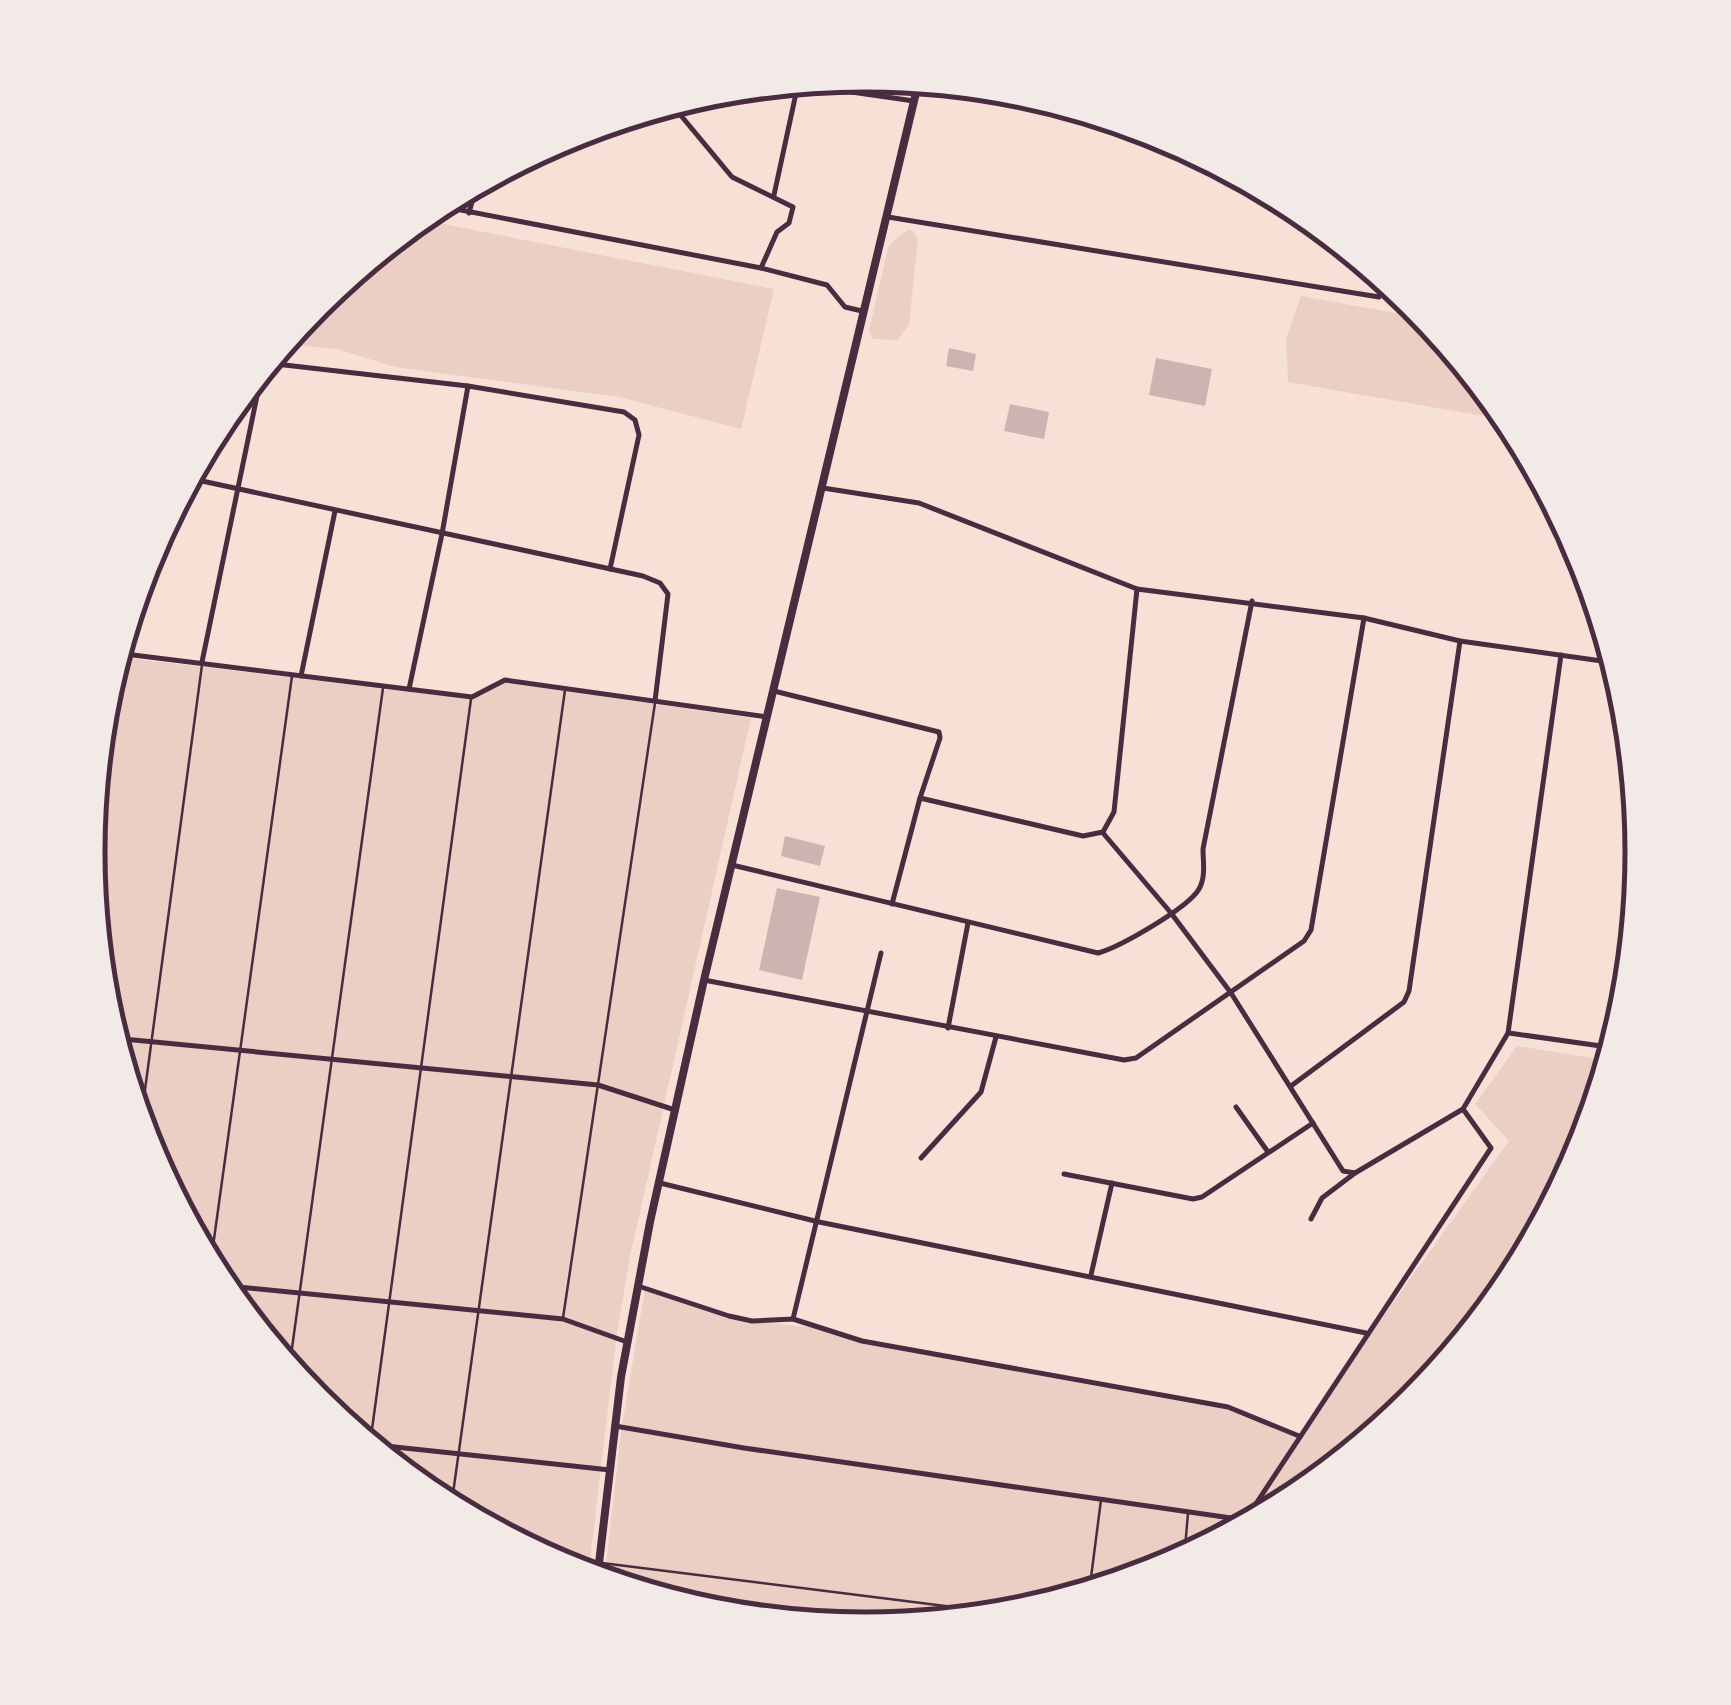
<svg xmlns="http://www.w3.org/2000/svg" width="1731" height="1705" viewBox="0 0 1731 1705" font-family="Montserrat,sans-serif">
<rect width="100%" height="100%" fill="#f7e1d7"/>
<g fill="#ebcfc5">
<path d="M 418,219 L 774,289 L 741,429 L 619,397 L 395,367 L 337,349 L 282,344 L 316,302 Z"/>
<path d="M 908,230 L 913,231 L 918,239 L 909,325 L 897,340 L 873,339 L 869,331 L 888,248 L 895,239 Z"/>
<path d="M 1301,296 L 1429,319 L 1512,421 L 1288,382 L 1286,339 Z"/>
<path d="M 116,657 L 472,698 L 505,682 L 751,718 L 631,1252 L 617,1333 L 588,1577 L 567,1571 L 433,1499 L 315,1402 L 219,1284 L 147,1150 L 103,1004 L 88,852 L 103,700 Z"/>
<path d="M 1517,1046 L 1611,1061 L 1584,1151 L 1512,1285 L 1415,1403 L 1297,1499 L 1163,1571 L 1017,1615 L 865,1630 L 713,1615 L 604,1582 L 621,1432 L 645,1288 L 752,1321 L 825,1329 L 862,1341 L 1228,1407 L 1303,1435 L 1367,1339 L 1509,1141 L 1475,1104 Z"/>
</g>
<g fill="#ccb4b1">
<path d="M 949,348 L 976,354 L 973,371 L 946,366 Z"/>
<path d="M 1156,358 L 1212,369 L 1205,406 L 1149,395 Z"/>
<path d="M 1010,404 L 1049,412 L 1044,439 L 1004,431 Z"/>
<path d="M 785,836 L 825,846 L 820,866 L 781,856 Z"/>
<path d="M 777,888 L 820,897 L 802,980 L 759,970 Z"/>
</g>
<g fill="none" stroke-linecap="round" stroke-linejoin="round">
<g stroke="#4a2c40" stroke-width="2.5">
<path d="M 140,1127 L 202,665"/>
<path d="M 210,1268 L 292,676"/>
<path d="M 563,1318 L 655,703"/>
<path d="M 289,1370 L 383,688"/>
<path d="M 370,1444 L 471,699"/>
<path d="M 451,1508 L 565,690"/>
<path d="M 1184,1560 L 1188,1513"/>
<path d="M 602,1563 L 1017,1615"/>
<path d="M 1089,1593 L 1101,1500"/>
</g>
<g stroke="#4a2c40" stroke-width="5">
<path d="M 789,83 L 914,101"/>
<path d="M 668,104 L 673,106 L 732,177 L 793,207 L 789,223 L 777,232 L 761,268"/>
<path d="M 774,195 L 798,84"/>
<path d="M 435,205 L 761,268 L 827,285 L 845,307 L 862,311"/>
<path d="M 469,213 L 477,183"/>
<path d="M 888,217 L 1379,297"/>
<path d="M 267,363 L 468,386 L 624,412 L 635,420 L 639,435 L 610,569"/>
<path d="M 188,478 L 643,576 L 660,583 L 668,594 L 655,701"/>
<path d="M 823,488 L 919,503 L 1137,589 L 1364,618 L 1460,641 L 1616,663"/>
<path d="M 117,653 L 472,697 L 505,680 L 768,717"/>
<path d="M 202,662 L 263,367"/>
<path d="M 301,676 L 335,511"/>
<path d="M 409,689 L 442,534 L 468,386"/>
<path d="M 774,691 L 939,732 L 940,738 L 920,798 L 892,904"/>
<path d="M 920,798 L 1083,836 L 1103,832 L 1114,812 L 1137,589"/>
<path d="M 1103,833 L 1171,913 L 1231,993 L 1343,1171 L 1355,1173"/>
<path d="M 732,865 L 1098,953 C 1120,947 1188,908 1199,889 C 1206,877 1203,862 1203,849 L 1252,601"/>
<path d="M 704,980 L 1124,1060 L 1136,1058 L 1304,941 L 1311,930 L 1364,618"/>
<path d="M 948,1028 L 968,923"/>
<path d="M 1509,1033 L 1615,1048"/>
<path d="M 113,1038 L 598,1085 L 675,1110"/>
<path d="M 1609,1047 L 1641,833"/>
<path d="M 1291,1086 L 1404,1002 L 1409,991 L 1460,641"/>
<path d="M 1236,1107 L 1268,1152"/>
<path d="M 921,1158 L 981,1092 L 996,1037"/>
<path d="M 1064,1174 L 1193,1199 L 1202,1197 L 1313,1123"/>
<path d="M 660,1183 L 819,1222 L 1366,1333"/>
<path d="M 1311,1219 L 1322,1198 L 1355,1173 L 1463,1109 L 1508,1033 L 1561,655"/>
<path d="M 1091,1275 L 1112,1183"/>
<path d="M 219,1285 L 563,1319 L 627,1342"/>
<path d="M 638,1286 L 729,1316 L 752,1321 L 793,1319 L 862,1341 L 1228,1407 L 1299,1436"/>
<path d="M 793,1319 L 881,953"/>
<path d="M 615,1426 L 744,1448 L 1245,1520"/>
<path d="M 367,1444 L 610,1470"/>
<path d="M 1238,1531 L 1491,1148 L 1463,1109"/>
</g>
<path stroke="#4a2c40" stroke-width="8" d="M 597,1580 L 621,1377 L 650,1222 L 704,980 L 919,80"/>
</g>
<path d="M0 0H1731V1705H0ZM105 852a760 760 0 1 1 1520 0a760 760 0 1 1-1520 0Z" fill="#f1eae7" fill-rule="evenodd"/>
<path fill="none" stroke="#4a2c40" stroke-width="5" d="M105 852a760 760 0 1 1 1520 0a760 760 0 1 1-1520 0Z"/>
</svg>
